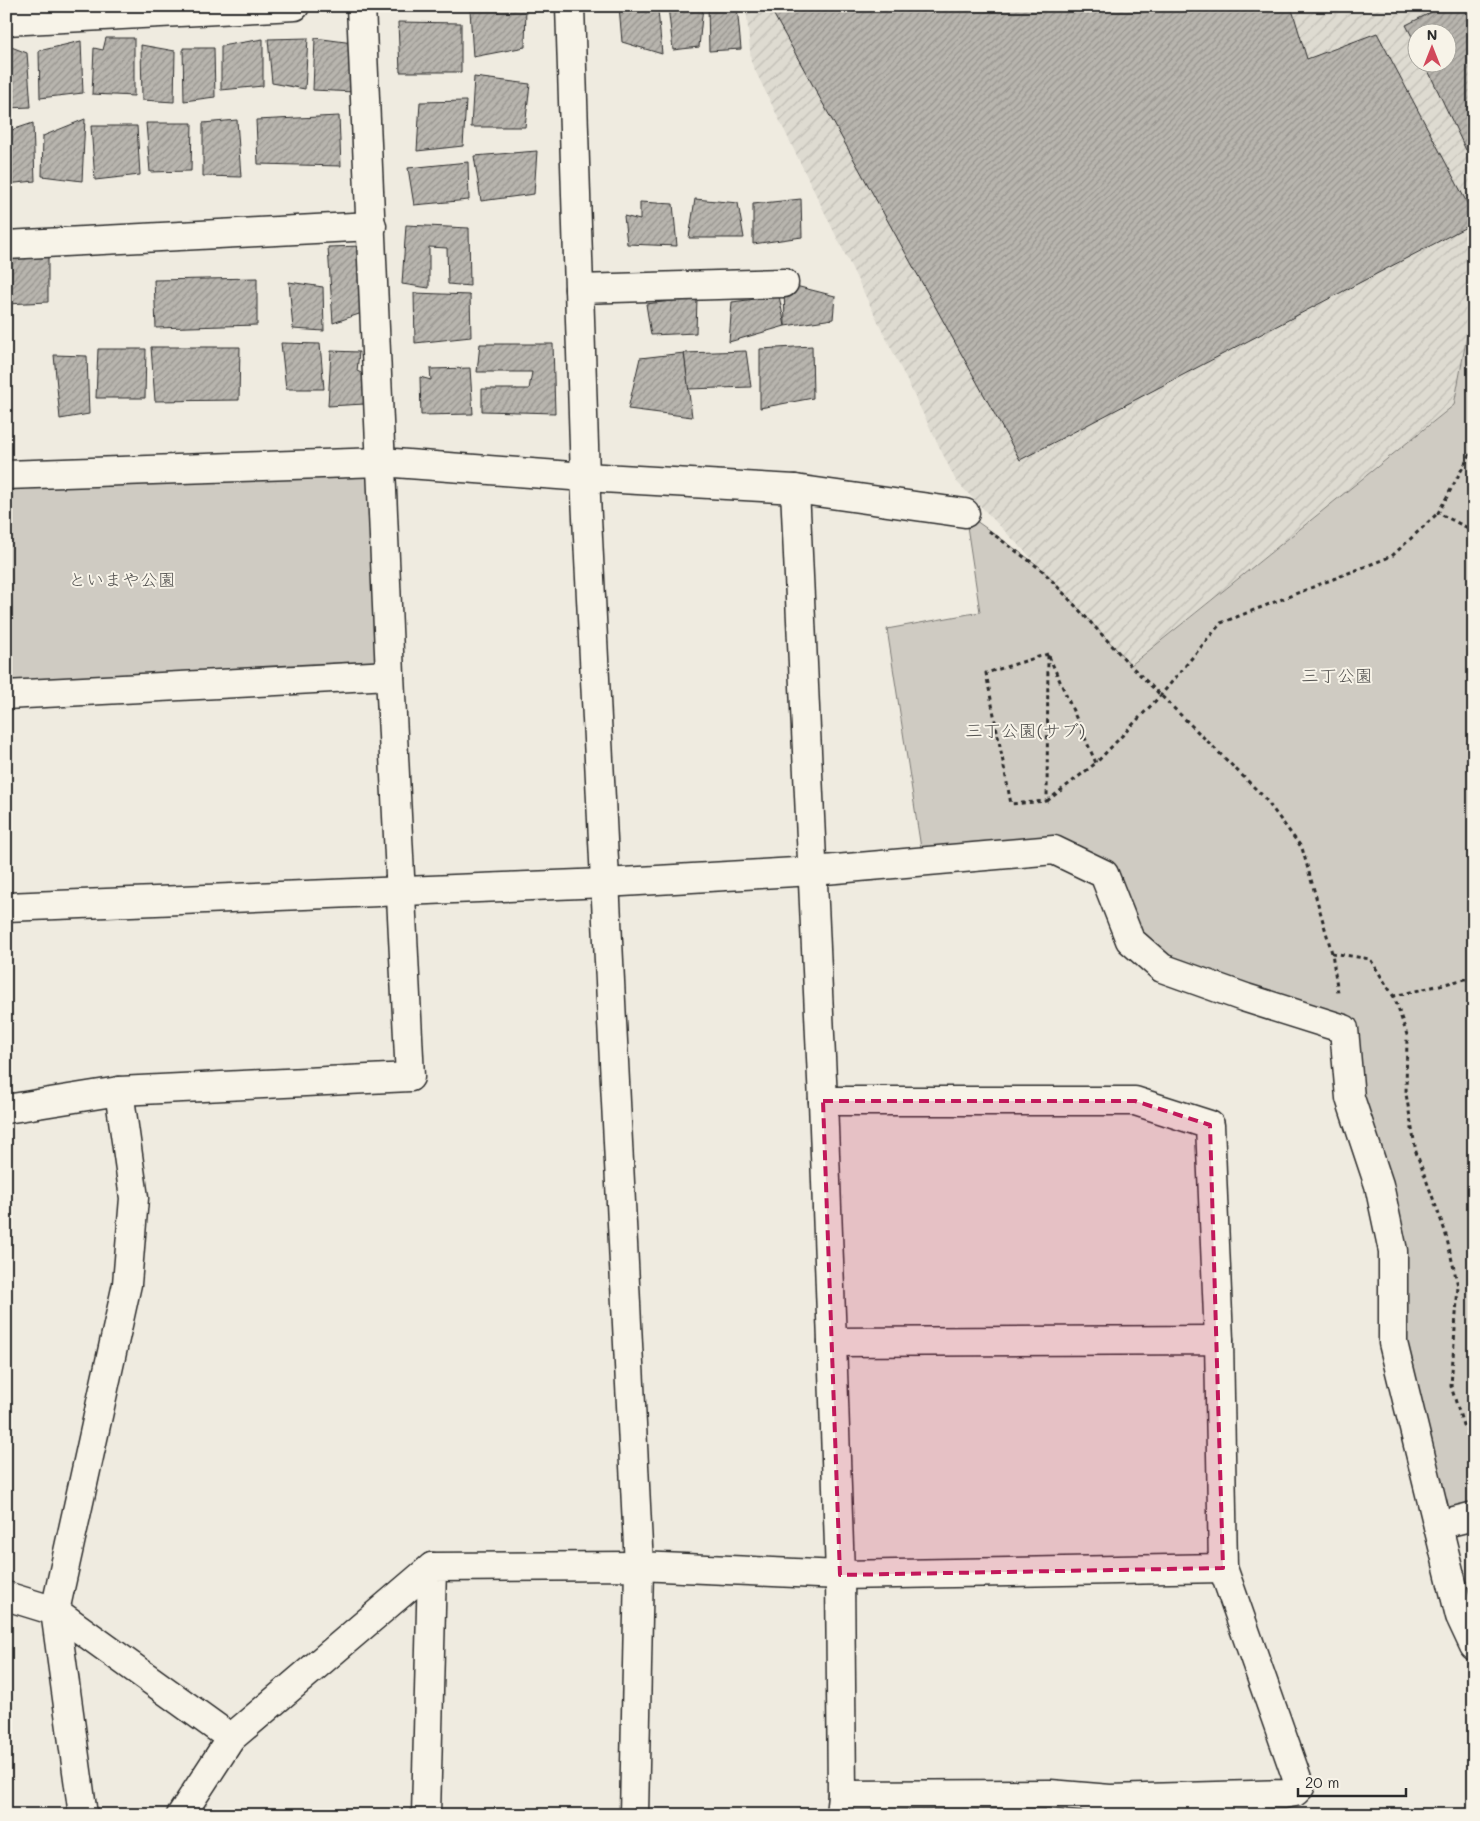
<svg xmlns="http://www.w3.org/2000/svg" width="1480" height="1821" viewBox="0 0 1480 1821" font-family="Mali,'Klee One',sans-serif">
<defs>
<pattern id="industrial-furrows" width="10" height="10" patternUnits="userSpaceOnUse" patternTransform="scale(1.25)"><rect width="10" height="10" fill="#dedbd1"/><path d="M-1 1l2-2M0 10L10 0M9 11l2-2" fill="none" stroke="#bfbcb4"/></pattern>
<pattern id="building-hatch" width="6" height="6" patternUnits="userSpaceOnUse" patternTransform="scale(1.25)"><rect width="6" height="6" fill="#b8b5ae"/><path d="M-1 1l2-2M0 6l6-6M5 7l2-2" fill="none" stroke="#96938e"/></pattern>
</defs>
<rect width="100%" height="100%" fill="#efebe0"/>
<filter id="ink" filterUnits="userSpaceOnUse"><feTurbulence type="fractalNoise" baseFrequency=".02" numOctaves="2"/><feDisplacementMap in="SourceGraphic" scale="10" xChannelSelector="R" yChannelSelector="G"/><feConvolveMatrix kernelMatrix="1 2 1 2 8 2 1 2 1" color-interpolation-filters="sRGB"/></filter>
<g filter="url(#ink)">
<path fill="url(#industrial-furrows)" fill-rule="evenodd" d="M 746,6 L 1474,6 L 1474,298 L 1454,405 L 1130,665 L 1039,566 L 956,481 L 751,62 ZM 1418,32 L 1448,32 L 1448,62 L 1418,62 Z"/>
<g fill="#cfcbc2" stroke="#7d7b76">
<path d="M 1474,298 L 1474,1516 L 1438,1525 L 1417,1440 L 1393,1251 L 1344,1030 L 1162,968 L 1104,874 L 1054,850 L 923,861 L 887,629 L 980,612 L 965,513 L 1039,566 L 1131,665 L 1454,405 Z"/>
<path d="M 381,462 L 390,675 L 6,695 L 6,475 Z"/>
<path d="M 868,1811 L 1088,1813 L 1090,1815 L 865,1815 Z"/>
</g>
<g fill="url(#building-hatch)" stroke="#2b2b2b">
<path d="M 493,6 L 526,6 L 525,47 L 473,57 L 470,10 Z"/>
<path d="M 619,6 L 639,6 L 658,10 L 662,54 L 622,42 Z"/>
<path d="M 668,6 L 703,6 L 699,47 L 673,50 Z"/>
<path d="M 708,6 L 737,6 L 741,49 L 709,51 Z"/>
<path d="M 769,6 L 1291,6 L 1307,59 L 1377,33 L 1474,216 L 1474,223 L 1020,460 Z"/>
<path d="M 1444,6 L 1474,6 L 1474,146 L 1466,150 L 1424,62 L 1448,62 L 1448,32 L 1418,32 L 1418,48 L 1406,25 Z"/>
<path d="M 398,22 L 461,23 L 461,72 L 400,72 Z"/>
<path d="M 106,38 L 134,38 L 134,96 L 92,94 L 94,48 L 103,50 Z"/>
<path d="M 308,38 L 305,89 L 272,83 L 268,39 Z"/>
<path d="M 315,38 L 353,43 L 354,92 L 313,90 Z"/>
<path d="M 263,39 L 263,86 L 221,90 L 221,46 Z"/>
<path d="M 81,41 L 83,93 L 40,98 L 39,51 Z"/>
<path d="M 6,45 L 27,53 L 31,107 L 6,108 Z"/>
<path d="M 141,45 L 175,51 L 174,102 L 142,100 Z"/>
<path d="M 183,48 L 214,48 L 215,97 L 184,101 Z"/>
<path d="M 474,77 L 530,84 L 525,127 L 471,127 Z"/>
<path d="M 466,101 L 463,146 L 417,151 L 420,102 Z"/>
<path d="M 339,116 L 341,166 L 258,164 L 256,120 Z"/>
<path d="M 85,119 L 82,181 L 42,176 L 43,136 Z"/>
<path d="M 237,120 L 241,177 L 203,176 L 203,123 Z"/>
<path d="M 33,123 L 35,181 L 6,184 L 6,132 Z"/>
<path d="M 146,123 L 192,123 L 191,171 L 150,172 Z"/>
<path d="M 91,126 L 137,126 L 140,175 L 95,180 Z"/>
<path d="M 537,151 L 534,194 L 481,201 L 474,156 Z"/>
<path d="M 468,162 L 469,200 L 414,205 L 408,168 Z"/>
<path d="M 695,199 L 738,203 L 744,238 L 689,238 Z"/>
<path d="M 801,199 L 802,237 L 753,244 L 753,204 Z"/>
<path d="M 640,202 L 673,204 L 677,246 L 627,244 L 624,216 L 640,220 Z"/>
<path d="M 406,225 L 469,228 L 470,286 L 448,284 L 447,248 L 429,247 L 429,288 L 402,284 Z"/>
<path d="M 361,246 L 362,313 L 333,323 L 328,247 Z"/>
<path d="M 48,254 L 48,302 L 6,304 L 6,257 Z"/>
<path d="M 257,278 L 257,325 L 156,328 L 154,280 Z"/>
<path d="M 289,282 L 323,287 L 324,331 L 293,329 Z"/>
<path d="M 784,283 L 835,296 L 833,319 L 785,326 Z"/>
<path d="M 414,293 L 470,295 L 471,337 L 415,343 Z"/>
<path d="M 779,296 L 785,326 L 729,342 L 732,302 Z"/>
<path d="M 697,298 L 696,333 L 651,335 L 646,304 Z"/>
<path d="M 281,343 L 320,344 L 324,389 L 286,389 Z"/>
<path d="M 480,344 L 553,344 L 555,413 L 482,411 L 482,389 L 529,389 L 532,372 L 477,372 Z"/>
<path d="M 812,346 L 813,398 L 760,408 L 760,349 Z"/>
<path d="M 151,347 L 240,347 L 239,400 L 155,401 Z"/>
<path d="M 98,349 L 146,349 L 145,398 L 96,398 Z"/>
<path d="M 331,351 L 359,352 L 357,371 L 365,375 L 365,404 L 328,406 Z"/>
<path d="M 746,351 L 751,387 L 688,389 L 684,353 Z"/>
<path d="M 684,353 L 692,417 L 628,409 L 640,358 Z"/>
<path d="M 54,355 L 87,356 L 89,414 L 60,419 Z"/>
<path d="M 470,368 L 473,414 L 421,415 L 420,377 L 431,380 L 430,369 Z"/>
</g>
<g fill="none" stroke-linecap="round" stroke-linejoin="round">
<defs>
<g id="minor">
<path d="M 6,21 L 295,6"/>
<path d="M 6,245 L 372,226"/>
<path d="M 579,289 L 784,283"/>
<path d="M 6,475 L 381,462 L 585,477 L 795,489 L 965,513"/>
<path d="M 795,489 L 823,1101 L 832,1342 L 840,1575 L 842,1795 L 840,1815"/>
<path d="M 6,695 L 390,675"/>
<path d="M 6,907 L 605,883 L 813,871 L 1054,850 L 1104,874 L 1130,940 L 1162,968 L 1246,998 L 1344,1029 L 1350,1098 L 1379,1185 L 1393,1251 L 1393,1343 L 1460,1616 L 1474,1646"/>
<path d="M 823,1101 L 1135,1101 L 1210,1125 L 1219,1340"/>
<path d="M 6,1109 L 119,1091 L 410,1077 L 390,675 L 361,6"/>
<path d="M 832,1342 L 1219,1340 L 1223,1568 L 1300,1787 L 1295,1792 L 1284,1794 L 1110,1799 L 1050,1794 L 842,1795"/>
<path d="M 1438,1525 L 1474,1516"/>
<path d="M 6,1596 L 55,1611 L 231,1738"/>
<path d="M 83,1815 L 55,1611 L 127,1284 L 134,1198 L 119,1091"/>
<path d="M 181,1815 L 231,1738 L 432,1567"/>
<path d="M 426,1815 L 432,1567 L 639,1566 L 840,1575 L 1223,1568"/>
</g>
<path id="tertiary" d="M 570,6 L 585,477 L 639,1566 L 634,1815"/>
</defs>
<use href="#minor" stroke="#2b2b2b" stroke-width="31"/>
<use href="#tertiary" stroke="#2b2b2b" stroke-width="31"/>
<g stroke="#2b2b2b" stroke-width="3" stroke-dasharray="4 4" stroke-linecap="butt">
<path d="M 1474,447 L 1438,513 L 1474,531"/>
<path d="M 989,531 L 1043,571 L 1130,665 L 1263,796 L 1302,848 L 1332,953 L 1338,993"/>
<path d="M 1048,654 L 986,673 L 1011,804 L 1047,801 L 1048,654 L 1096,763 L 1161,695 L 1221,623 L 1392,556 L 1438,513"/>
<path d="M 1047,801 L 1096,763"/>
<path d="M 1332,953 L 1370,959 L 1394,997"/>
<path d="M 1474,977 L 1394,996 L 1407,1035 L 1406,1094 L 1416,1152 L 1445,1231 L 1458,1286 L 1451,1386 L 1463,1425 L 1474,1439"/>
</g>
<use href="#minor" stroke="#f7f3e8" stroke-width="28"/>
<use href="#tertiary" stroke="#f7f3e8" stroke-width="28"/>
</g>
</g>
<path fill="#c2185b" fill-opacity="0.2" stroke="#c2185b" stroke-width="4" stroke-dasharray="10 6" stroke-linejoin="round" d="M 823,1101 L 1135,1101 L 1210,1125 L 1223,1568 L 840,1575 Z"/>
<g text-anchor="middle" stroke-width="4" stroke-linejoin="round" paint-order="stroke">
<g font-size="18" fill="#545351" stroke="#f7f3e8">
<text x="122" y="586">といまや公園</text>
<text x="1337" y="682">三丁公園</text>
<text x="1025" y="737">三丁公園(サブ)</text>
</g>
</g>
<rect width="1480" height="1821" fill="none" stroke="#f7f3e8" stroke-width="25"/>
<rect x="12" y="12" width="1455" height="1796" fill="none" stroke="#2b2b2b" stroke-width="2" filter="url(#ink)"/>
<g transform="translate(1432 48)"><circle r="24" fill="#f7f3e8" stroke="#a5a39c"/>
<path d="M0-4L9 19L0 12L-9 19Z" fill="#d1495b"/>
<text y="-8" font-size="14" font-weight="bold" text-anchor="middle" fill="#2b2b2b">N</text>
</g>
<path d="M1298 1788v8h108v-8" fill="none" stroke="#2b2b2b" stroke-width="2.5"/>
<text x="1305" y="1788" font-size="15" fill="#2b2b2b" stroke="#f7f3e8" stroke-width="4" paint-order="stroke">20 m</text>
</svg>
